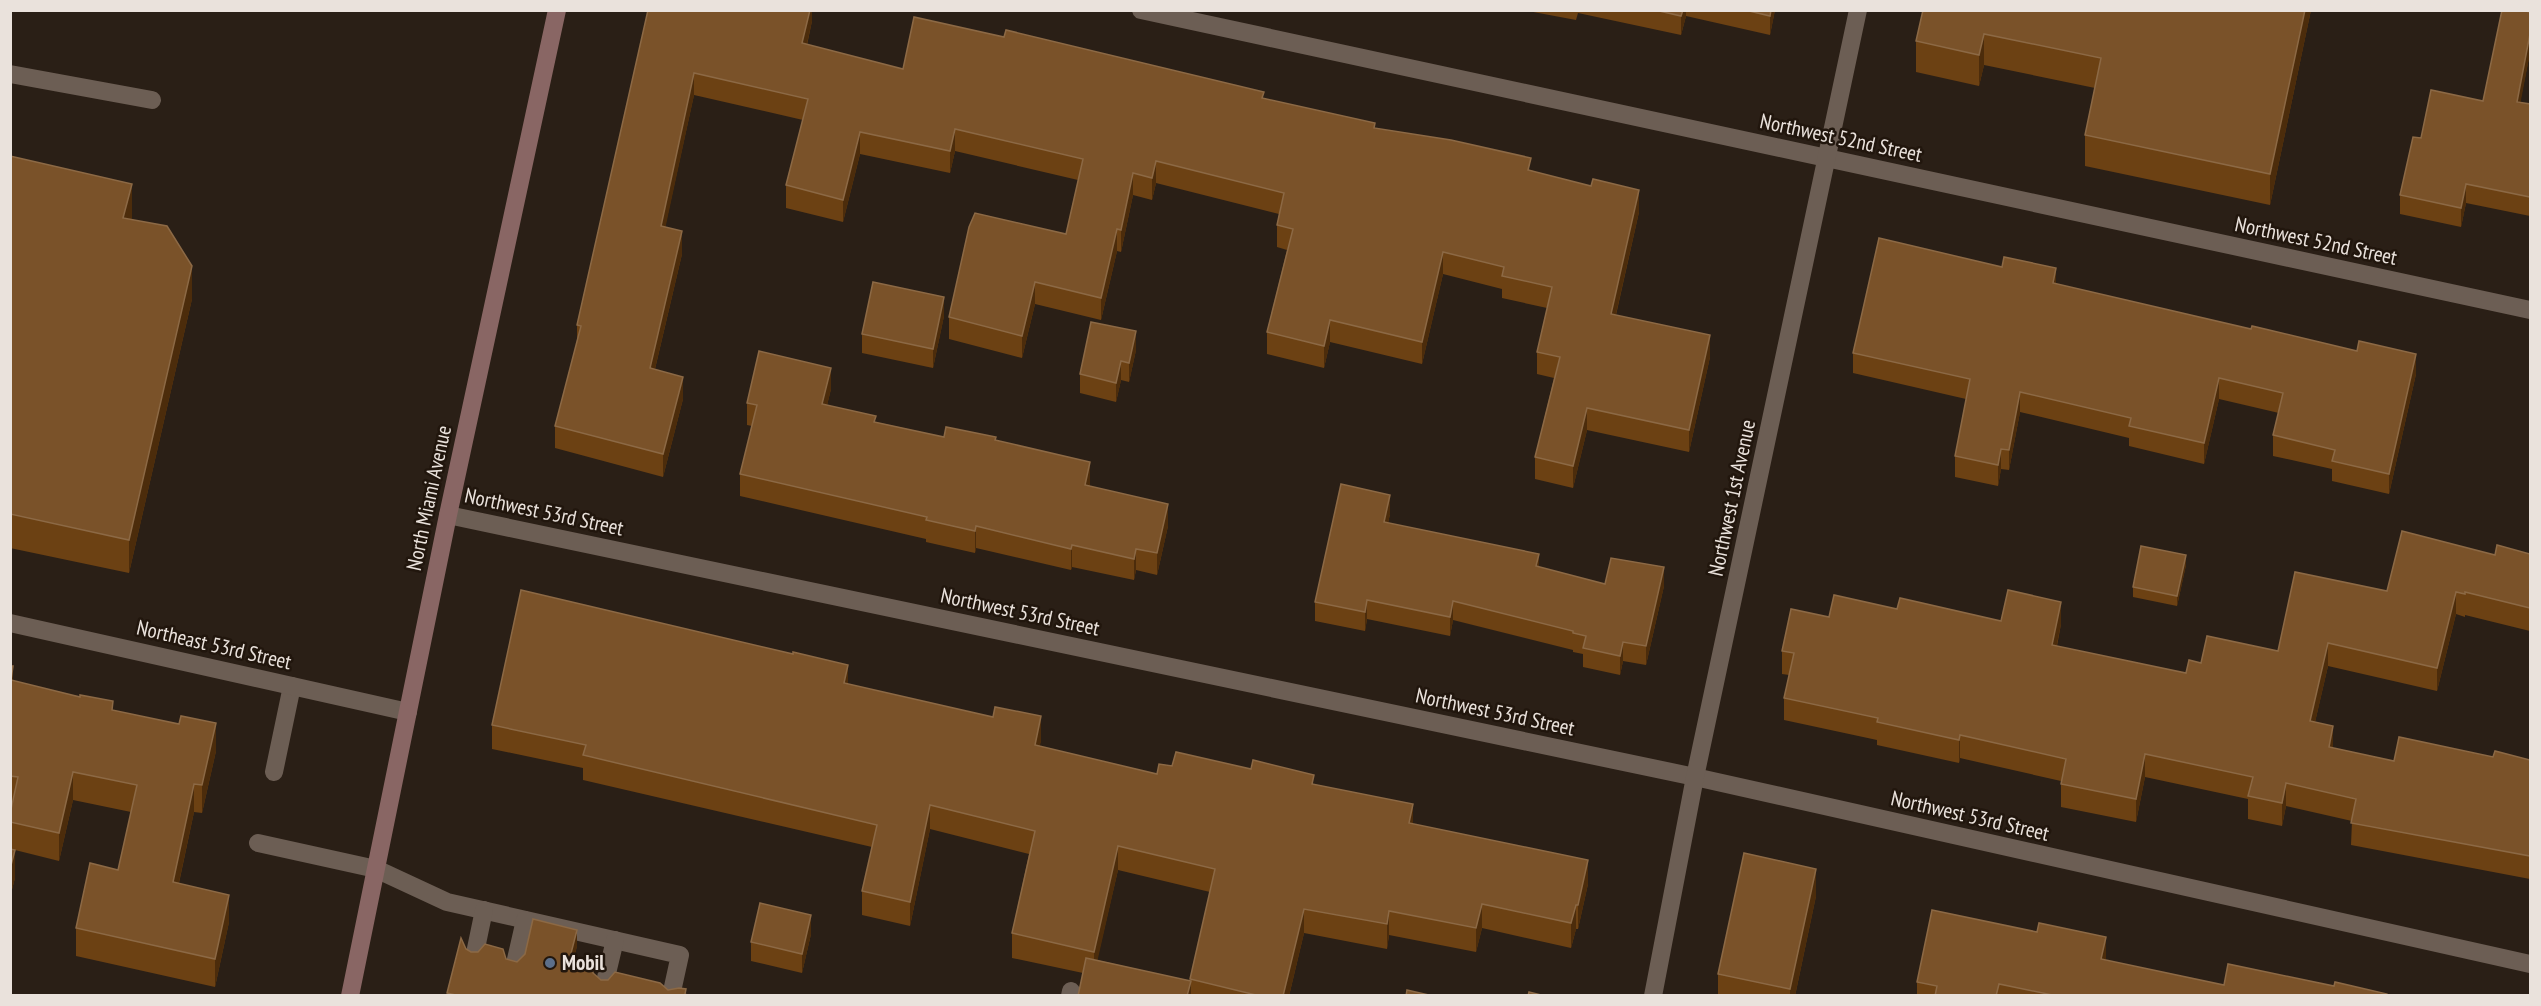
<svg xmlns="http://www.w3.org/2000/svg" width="2541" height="1006" viewBox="0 0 2541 1006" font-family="'PT Sans Narrow',sans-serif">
<rect width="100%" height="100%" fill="#2a1f16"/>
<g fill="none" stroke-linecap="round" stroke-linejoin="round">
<g stroke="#6c5e54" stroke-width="18">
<path d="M 10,74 L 152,100"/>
<path d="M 274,772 L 292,686"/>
<path d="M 258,843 L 376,869 L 447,902 L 680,955 L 671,996"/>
<path d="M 474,958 L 484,910"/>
<path d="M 514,968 L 525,920"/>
<path d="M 604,986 L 615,940"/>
<path d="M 1070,996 L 1071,991"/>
</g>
<g stroke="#6c5e54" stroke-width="18">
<path d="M 1141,10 L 2530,310"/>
<path d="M 448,515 L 1695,777 L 2530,964"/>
<path d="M 10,623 L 408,712"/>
<path d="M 1653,996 L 1695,777 L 1858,10"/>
</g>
<path stroke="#896664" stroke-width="18" d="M 350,996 L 448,515 L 557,10"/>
</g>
<g fill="#6c4113" fill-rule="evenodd">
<path d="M 648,10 L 812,10 L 812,21 L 807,45 L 903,69 L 1264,99 L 1531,170 L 1639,212 L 1616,315 L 1710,357 L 1689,452 L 1587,430 L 1573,488 L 1535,479 L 1535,457 L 1554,378 L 1537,374 L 1537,352 L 1547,308 L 1502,298 L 1502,289 L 1443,274 L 1422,364 L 1330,342 L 1324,368 L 1267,354 L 1267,332 L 1287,250 L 1277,247 L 1277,225 L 1279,214 L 1156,183 L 1152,200 L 1133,195 L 1121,252 L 1117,251 L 1101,320 L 1035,304 L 1022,358 L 949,339 L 949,317 L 1066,234 L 1078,180 L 955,151 L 950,173 L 860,154 L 843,222 L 786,208 L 786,185 L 803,120 L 694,95 L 665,227 L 682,254 L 655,369 L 683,399 L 663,477 L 555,448 L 555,426 L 577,343 L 577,325 Z"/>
<path d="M 1522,10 L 1775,10 L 1770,35 L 1686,16 L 1681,35 L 1578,13 L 1576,20 Z"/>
<path d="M 1923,10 L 2311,10 L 2270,205 L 2085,166 L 2085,135 L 2095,88 L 1984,65 L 1979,86 L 1916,72 L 1916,41 Z"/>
<path d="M 2530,12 L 2530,53 L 2520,102 L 2530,104 L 2530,216 L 2466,203 L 2461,227 L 2400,214 L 2400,195 L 2421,138 L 2483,101 Z"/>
<path d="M 10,156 L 132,217 L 131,219 L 192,299 L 129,573 L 10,548 Z"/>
<path d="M 2056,284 L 2416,374 L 2389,494 L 2332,481 L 2332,469 L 2273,456 L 2273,435 L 2279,413 L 2219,399 L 2204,464 L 2129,446 L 2129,438 L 2020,412 L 2009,470 L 2001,469 L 1998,486 L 1955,477 L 1955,456 L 1966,399 L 1853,373 L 1853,353 Z"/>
<path d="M 944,316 L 933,368 L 862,353 L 862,334 Z"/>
<path d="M 1136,350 L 1129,382 L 1121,380 L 1116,402 L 1080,393 L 1080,374 Z"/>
<path d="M 831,389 L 827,405 L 876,422 L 944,437 L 996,440 L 1090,484 L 1090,487 L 1168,526 L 1157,575 L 1136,570 L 1134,580 L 1072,567 L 1071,570 L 976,548 L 975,553 L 926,542 L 926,539 L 740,496 L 740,474 L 752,426 L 747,425 L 747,403 Z"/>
<path d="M 1390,514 L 1388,523 L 1539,567 L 1605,584 L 1664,586 L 1646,665 L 1623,661 L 1620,675 L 1583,667 L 1583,654 L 1573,652 L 1573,650 L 1453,620 L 1450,636 L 1367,619 L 1365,631 L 1315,621 L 1315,602 Z"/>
<path d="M 2530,554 L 2530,631 L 2465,615 L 2465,617 L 2456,614 L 2437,691 L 2328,666 L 2315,722 L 2333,748 L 2394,761 L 2493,757 L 2530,760 L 2530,879 L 2351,845 L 2352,821 L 2286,806 L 2282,826 L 2248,819 L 2248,799 L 2145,777 L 2136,822 L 2061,807 L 2061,781 L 1960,758 L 1959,763 L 1877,745 L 1877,740 L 1784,720 L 1784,698 L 1789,675 L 1782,674 L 1782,651 L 1829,617 L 1897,609 L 2001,621 L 2061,624 L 2057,646 L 2186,673 L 2201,663 L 2278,651 L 2387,591 L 2495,555 Z"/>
<path d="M 2186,565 L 2177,606 L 2133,597 L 2133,587 Z"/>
<path d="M 10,666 L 13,681 L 113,710 L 216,751 L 202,813 L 194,812 L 179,883 L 229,922 L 215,987 L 76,956 L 76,928 L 118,870 L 131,812 L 73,800 L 59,861 L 15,850 L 15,878 L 10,897 L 10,814 L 13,804 L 10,803 Z"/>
<path d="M 848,684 L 1041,741 L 1039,746 L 1157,774 L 1172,766 L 1314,784 L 1413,824 L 1588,884 L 1578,929 L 1576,929 L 1571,948 L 1482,928 L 1476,952 L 1389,935 L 1387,949 L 1304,933 L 1289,996 L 1078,996 L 1083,973 L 1012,958 L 1012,933 L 1029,854 L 930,829 L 910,926 L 862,915 L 862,891 L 872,847 L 583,780 L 583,768 L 492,749 L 492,725 ZM 1118,870 L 1210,892 L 1190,981 L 1097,960 Z"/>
<path d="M 1816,896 L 1795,996 L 1718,996 L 1718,974 Z"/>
<path d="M 811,934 L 802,973 L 751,961 L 751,942 Z"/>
<path d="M 577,946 L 573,962 L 593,973 L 601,980 L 668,990 L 689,996 L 447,996 L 447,993 L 466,949 L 471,952 L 517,962 L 525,954 Z"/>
<path d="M 2106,958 L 2105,960 L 2224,985 L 2334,986 L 2387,996 L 1917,996 L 1917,982 Z"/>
</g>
<g fill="#4c2c0b">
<path d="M 810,10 L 812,10 L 812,21 L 802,66 L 802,43 Z"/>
<path d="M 1683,10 L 1686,10 L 1686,16 L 1681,35 L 1681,16 Z"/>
<path d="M 1771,10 L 1775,10 L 1770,35 L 1770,16 Z"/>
<path d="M 2305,10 L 2311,10 L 2270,205 L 2270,174 Z"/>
<path d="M 1984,34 L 1984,65 L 1979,86 L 1979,55 Z"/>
<path d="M 2530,34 L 2530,53 L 2517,121 L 2517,102 Z"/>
<path d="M 694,73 L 694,95 L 661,248 L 661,226 Z"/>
<path d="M 955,129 L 955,151 L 950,173 L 950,151 Z"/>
<path d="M 860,132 L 860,154 L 843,222 L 843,200 Z"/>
<path d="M 1156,161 L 1156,183 L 1152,200 L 1152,178 Z"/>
<path d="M 1133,173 L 1133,195 L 1121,252 L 1121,230 Z"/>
<path d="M 132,184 L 132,217 L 123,251 L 123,218 Z"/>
<path d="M 2466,184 L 2466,203 L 2461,227 L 2461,208 Z"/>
<path d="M 1639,190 L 1639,212 L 1611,336 L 1611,314 Z"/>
<path d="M 1117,229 L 1117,251 L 1101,320 L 1101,298 Z"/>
<path d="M 682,231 L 682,254 L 650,390 L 650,368 Z"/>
<path d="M 1443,252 L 1443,274 L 1422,364 L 1422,342 Z"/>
<path d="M 192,266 L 192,299 L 129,573 L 129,540 Z"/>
<path d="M 2056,268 L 2056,289 L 2053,283 Z"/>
<path d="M 1035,282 L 1035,304 L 1022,358 L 1022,336 Z"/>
<path d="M 944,297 L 944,316 L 933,368 L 933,349 Z"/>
<path d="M 1330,320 L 1330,342 L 1324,368 L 1324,346 Z"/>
<path d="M 1136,331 L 1136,350 L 1129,382 L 1129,363 Z"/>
<path d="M 1710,335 L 1710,357 L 1689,452 L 1689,430 Z"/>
<path d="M 2416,354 L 2416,374 L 2389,494 L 2389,474 Z"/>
<path d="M 1121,361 L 1121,380 L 1116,402 L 1116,383 Z"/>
<path d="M 831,368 L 831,389 L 822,426 L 822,404 Z"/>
<path d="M 683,377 L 683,399 L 663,477 L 663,454 Z"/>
<path d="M 2219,378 L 2219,399 L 2204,464 L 2204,443 Z"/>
<path d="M 2020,392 L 2020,412 L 2009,470 L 2009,450 Z"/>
<path d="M 1587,408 L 1587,430 L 1573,488 L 1573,466 Z"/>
<path d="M 2001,449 L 2001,469 L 1998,486 L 1998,465 Z"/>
<path d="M 1090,462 L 1090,484 L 1085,507 L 1085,485 Z"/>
<path d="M 1390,495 L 1390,514 L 1384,541 L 1384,522 Z"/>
<path d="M 1168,504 L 1168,526 L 1157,575 L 1157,553 Z"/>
<path d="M 976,526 L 976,548 L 975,553 L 975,531 Z"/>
<path d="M 1072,545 L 1072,567 L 1071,570 L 1071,549 Z"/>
<path d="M 1136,549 L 1136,570 L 1134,580 L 1134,559 Z"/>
<path d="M 1539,554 L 1539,573 L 1536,566 Z"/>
<path d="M 2186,555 L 2186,565 L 2177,606 L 2177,596 Z"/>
<path d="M 1664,567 L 1664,586 L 1646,665 L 1646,646 Z"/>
<path d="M 2456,592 L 2456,614 L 2437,691 L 2437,668 Z"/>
<path d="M 1367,600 L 1367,619 L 1365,631 L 1365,612 Z"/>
<path d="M 1453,601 L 1453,620 L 1450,636 L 1450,617 Z"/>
<path d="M 2061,602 L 2061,624 L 2052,668 L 2052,645 Z"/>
<path d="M 1623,642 L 1623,661 L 1620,675 L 1620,656 Z"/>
<path d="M 2328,643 L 2328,666 L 2310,744 L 2310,721 Z"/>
<path d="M 848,665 L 848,689 L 844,683 Z"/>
<path d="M 13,666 L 13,694 L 11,680 Z"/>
<path d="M 1041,716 L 1041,741 L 1035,769 L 1035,745 Z"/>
<path d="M 216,723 L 216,751 L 202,813 L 202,785 Z"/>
<path d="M 2333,726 L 2333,749 L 2329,747 Z"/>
<path d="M 1960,735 L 1960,758 L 1959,763 L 1959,740 Z"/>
<path d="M 2145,754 L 2145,777 L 2136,822 L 2136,799 Z"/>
<path d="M 73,772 L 73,800 L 59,861 L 59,833 Z"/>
<path d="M 2286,783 L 2286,806 L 2282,826 L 2282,803 Z"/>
<path d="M 194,784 L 194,812 L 173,910 L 173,882 Z"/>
<path d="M 1413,804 L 1413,828 L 1409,823 Z"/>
<path d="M 930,805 L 930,829 L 910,926 L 910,902 Z"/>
<path d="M 1118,846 L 1118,870 L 1094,976 L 1094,952 Z"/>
<path d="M 15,850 L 15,878 L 10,897 L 10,869 Z"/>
<path d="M 1588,860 L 1588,884 L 1578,929 L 1578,905 Z"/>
<path d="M 1816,869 L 1816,896 L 1795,996 L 1790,996 L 1790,989 Z"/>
<path d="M 229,895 L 229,922 L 215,987 L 215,959 Z"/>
<path d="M 1482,904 L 1482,928 L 1476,952 L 1476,928 Z"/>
<path d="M 1576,905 L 1576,929 L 1571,948 L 1571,923 Z"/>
<path d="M 1304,909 L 1304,933 L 1289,996 L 1283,996 Z"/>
<path d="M 1389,911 L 1389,935 L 1387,949 L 1387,924 Z"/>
<path d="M 811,915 L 811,934 L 802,973 L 802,954 Z"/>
<path d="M 577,930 L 577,946 L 569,977 L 569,961 Z"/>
<path d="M 2106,937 L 2106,958 L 2101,980 L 2101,959 Z"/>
<path d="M 1191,981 L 1191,996 L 1187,996 Z"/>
</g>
<g fill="#7a5229" stroke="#8c6945" stroke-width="1.5">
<path d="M 648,10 L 810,10 L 802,43 L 903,69 L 914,17 L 1004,37 L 1006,30 L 1264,92 L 1262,98 L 1375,123 L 1374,128 L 1451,140 L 1531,158 L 1528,170 L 1591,186 L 1593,179 L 1639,190 L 1611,314 L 1710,335 L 1689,430 L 1587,408 L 1573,466 L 1535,457 L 1560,357 L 1537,352 L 1552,287 L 1502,276 L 1504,267 L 1443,252 L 1422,342 L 1330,320 L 1324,346 L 1267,332 L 1293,229 L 1277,225 L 1284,193 L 1156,161 L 1152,178 L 1133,173 L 1121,230 L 1117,229 L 1101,298 L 1035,282 L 1022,336 L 949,317 L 969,227 L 975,213 L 1066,234 L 1083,159 L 955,129 L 950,151 L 860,132 L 843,200 L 786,185 L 808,99 L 694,73 L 661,226 L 682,231 L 650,368 L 683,377 L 663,454 L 555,426 L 581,326 L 577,325 Z"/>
<path d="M 1655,10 L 1683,10 L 1681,16 Z"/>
<path d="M 1745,10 L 1771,10 L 1770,16 Z"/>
<path d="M 1923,10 L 2305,10 L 2270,174 L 2085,135 L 2101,58 L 1984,34 L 1979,55 L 1916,41 Z"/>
<path d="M 2502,10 L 2521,10 L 2530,12 L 2530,34 L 2517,102 L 2530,104 L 2530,197 L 2466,184 L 2461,208 L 2400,195 L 2413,137 L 2421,138 L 2431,90 L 2483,101 Z"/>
<path d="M 10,156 L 132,184 L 123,218 L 167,226 L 192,266 L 129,540 L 10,514 Z"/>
<path d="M 1879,238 L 2002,267 L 2004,257 L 2056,268 L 2053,283 L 2251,329 L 2252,326 L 2357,351 L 2359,341 L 2416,354 L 2389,474 L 2332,461 L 2335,450 L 2273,435 L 2283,393 L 2219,378 L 2204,443 L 2129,426 L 2131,418 L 2020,392 L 2009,450 L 2001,449 L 1998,465 L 1955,456 L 1970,379 L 1853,353 Z"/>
<path d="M 873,282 L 944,297 L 933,349 L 862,334 Z"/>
<path d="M 1091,322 L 1136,331 L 1129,363 L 1121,361 L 1116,383 L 1080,374 Z"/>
<path d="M 759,351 L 831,368 L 822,404 L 876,416 L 874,422 L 944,437 L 946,427 L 996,437 L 995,440 L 1090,462 L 1085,485 L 1168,504 L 1157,553 L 1136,549 L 1134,559 L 1072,545 L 1071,549 L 976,526 L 975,531 L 926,520 L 927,517 L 740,474 L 757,405 L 747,403 Z"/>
<path d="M 1341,484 L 1390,495 L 1384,522 L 1539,554 L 1536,566 L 1605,584 L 1611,558 L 1664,567 L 1646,646 L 1623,642 L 1620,656 L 1583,648 L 1586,636 L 1573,633 L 1573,631 L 1453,601 L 1450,617 L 1367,600 L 1365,612 L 1315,602 Z"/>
<path d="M 2402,531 L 2495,555 L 2497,545 L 2530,554 L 2530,608 L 2465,592 L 2465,594 L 2456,592 L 2437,668 L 2328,643 L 2310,721 L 2333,726 L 2329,747 L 2394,761 L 2399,737 L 2493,757 L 2495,751 L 2530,760 L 2530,856 L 2351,823 L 2356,799 L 2286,783 L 2282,803 L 2248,796 L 2253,777 L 2145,754 L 2136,799 L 2061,784 L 2066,759 L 1960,735 L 1959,740 L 1877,722 L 1878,718 L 1784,698 L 1794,653 L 1782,651 L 1791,609 L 1829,617 L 1834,595 L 1897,609 L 1900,598 L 2001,621 L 2008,590 L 2061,602 L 2052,645 L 2186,673 L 2189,660 L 2201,663 L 2207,636 L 2278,651 L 2295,572 L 2387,591 Z"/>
<path d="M 2141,546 L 2186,555 L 2177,596 L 2133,587 Z"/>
<path d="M 521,590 L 793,654 L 793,652 L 848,665 L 844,683 L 993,717 L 995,707 L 1041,716 L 1035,745 L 1157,774 L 1159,764 L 1172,766 L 1176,752 L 1251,769 L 1253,760 L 1314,775 L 1312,784 L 1413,804 L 1409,823 L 1588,860 L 1578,905 L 1576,905 L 1571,923 L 1482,904 L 1476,928 L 1389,911 L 1387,924 L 1304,909 L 1283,996 L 1260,996 L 1190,979 L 1215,869 L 1118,846 L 1094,952 L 1012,933 L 1035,831 L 930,805 L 910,902 L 862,891 L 877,825 L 583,755 L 586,745 L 492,725 Z"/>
<path d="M 10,666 L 13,666 L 11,680 L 80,697 L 80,695 L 113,701 L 112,710 L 179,724 L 181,716 L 216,723 L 202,785 L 194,784 L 173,882 L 229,895 L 215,959 L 76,928 L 90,863 L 118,870 L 137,785 L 73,772 L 59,833 L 10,822 L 10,814 L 18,777 L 10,776 Z"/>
<path d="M 10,849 L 15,850 L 10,869 Z"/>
<path d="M 1744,853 L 1816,869 L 1790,989 L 1718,974 Z"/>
<path d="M 760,903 L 811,915 L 802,954 L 751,942 Z"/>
<path d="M 1932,910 L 2037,932 L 2039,923 L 2106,937 L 2101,959 L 2224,985 L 2228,964 L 2334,986 L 2335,982 L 2387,994 L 2387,996 L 2057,996 L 1999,984 L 1996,996 L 1935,996 L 1937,986 L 1917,982 Z"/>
<path d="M 533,919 L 577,930 L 569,961 L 593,967 L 593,973 L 601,980 L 608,980 L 615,972 L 660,983 L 668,990 L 679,988 L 686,989 L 685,994 L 689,996 L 460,996 L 447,993 L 461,938 L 466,949 L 471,952 L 478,952 L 485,944 L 503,949 L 506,959 L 517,962 L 525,954 Z"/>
<path d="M 1086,958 L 1191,981 L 1187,996 L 1078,996 Z"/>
<path d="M 1407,990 L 1433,996 L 1406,996 Z"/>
<path d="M 1529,992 L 1545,996 L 1528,996 Z"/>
</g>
<circle fill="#5c6f8a" stroke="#21160d" stroke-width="2" cx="550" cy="963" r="6"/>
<g text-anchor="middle" stroke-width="5" stroke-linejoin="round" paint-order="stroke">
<g font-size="21" fill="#eae2dc" stroke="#21160d">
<text transform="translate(1841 138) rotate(12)" y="7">Northwest 52nd Street</text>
<text transform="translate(2316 241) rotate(12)" y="7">Northwest 52nd Street</text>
<text transform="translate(429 498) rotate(-78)" y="7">North Miami Avenue</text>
<text transform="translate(1732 498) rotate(-78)" y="7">Northwest 1st Avenue</text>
<text transform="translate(544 512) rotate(12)" y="7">Northwest 53rd Street</text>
<text transform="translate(1020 612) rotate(12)" y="7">Northwest 53rd Street</text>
<text transform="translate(214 645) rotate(13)" y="7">Northeast 53rd Street</text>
<text transform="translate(1495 712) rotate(12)" y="7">Northwest 53rd Street</text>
<text transform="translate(1970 816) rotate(13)" y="7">Northwest 53rd Street</text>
</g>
<g font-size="21" font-weight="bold" fill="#eae2dc" stroke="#21160d" text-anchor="start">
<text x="562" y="970">Mobil</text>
</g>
</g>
<rect width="2541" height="1006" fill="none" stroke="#eae2dc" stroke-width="24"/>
</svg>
